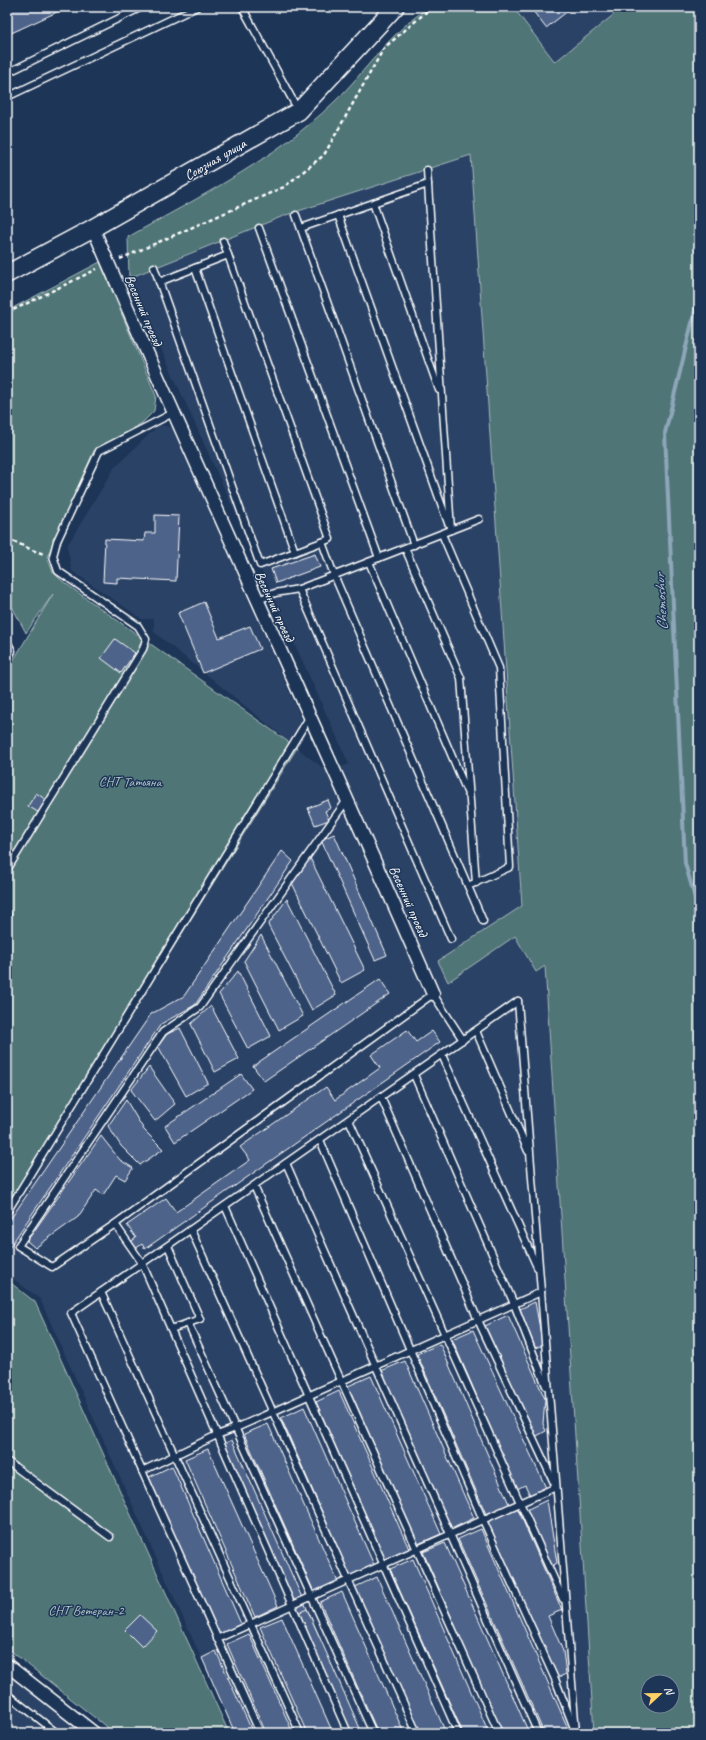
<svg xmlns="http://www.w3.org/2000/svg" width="706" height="1740" viewBox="0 0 706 1740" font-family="Caveat,sans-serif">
<rect width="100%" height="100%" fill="#1d3557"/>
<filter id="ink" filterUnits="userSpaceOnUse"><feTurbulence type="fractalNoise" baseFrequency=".025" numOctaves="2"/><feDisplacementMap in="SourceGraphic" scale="8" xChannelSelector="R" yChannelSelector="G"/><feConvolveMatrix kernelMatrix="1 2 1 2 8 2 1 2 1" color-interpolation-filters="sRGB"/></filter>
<g filter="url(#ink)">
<g fill="#2c4366">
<path d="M 513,7 L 606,7 L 612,16 L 555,62 Z"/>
<path d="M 471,155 L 522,907 L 438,961 L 448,982 L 515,935 L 536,972 L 545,966 L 594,1733 L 235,1733 L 40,1299 L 7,1274 L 7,1220 L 297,748 L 154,632 L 154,619 L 142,619 L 72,571 L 67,546 L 115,467 L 159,425 L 172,427 L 307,732 L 297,748 L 328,772 L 349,764 L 129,278 L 286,215 Z"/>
<path d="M 7,1674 L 84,1733 L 7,1733 Z"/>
</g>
<g fill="#507577" stroke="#a8babb" fill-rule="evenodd">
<path d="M 430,7 L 513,7 L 555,62 L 612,16 L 620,7 L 699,7 L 699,1733 L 594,1733 L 545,966 L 536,972 L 515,936 L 448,982 L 438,961 L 522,906 L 471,155 L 286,215 L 129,278 L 128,237 C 199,197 274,160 333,103 C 366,72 391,30 430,7 ZM 648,1682 L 672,1682 L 672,1706 L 648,1706 Z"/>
<path d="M 100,262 L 156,396 L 154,411 L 142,423 L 94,451 L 47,557 L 53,572 L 62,581 L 297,748 L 7,1216 L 7,671 L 53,594 L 26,633 L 7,597 L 7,311 Z"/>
<path d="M 7,1280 L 35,1302 L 229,1733 L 114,1733 L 7,1648 Z"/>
</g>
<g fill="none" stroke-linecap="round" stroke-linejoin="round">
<path stroke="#8ea6b9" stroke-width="4" d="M 699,294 L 665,433 L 685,863 L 699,912"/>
</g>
<g fill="#4e638a" stroke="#fff">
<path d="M 7,7 L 68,7 L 7,35 Z"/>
<path d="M 530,7 L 573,7 L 546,28 Z"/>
<path d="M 155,515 L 179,516 L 176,581 L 117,578 L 117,583 L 103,582 L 105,539 L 144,541 L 145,533 L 155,533 Z"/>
<path d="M 315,554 L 320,567 L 276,583 L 271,569 Z"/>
<path d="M 204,602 L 219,638 L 250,626 L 260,649 L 203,673 L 178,613 Z"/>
<path d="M 115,639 L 135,653 L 121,673 L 101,658 Z"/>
<path d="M 36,793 L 48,801 L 41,814 L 28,806 Z"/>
<path d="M 328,800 L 331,808 L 325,811 L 329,820 L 315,825 L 308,808 Z"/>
<path d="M 334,834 L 387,955 L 375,960 L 321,840 Z"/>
<path d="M 282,851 L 293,861 L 195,1005 L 161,1024 L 7,1251 L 7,1224 L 151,1014 L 184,996 Z"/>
<path d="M 310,858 L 365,970 L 341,983 L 292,883 L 299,871 Z"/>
<path d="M 287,899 L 336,995 L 312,1010 L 268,925 Z"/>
<path d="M 7,910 L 12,914 L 7,922 Z"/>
<path d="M 261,935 L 303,1016 L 279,1030 L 244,961 Z"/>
<path d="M 238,971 L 271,1036 L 248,1049 L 219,994 Z"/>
<path d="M 380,979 L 390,994 L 264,1081 L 253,1066 Z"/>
<path d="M 211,1006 L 239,1059 L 215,1072 L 191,1024 Z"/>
<path d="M 180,1028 L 208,1083 L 186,1096 L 158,1046 L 167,1034 Z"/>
<path d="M 407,1030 L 416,1042 L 432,1031 L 440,1042 L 145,1249 L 142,1244 L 135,1249 L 130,1242 L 136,1238 L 127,1225 L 166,1198 L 176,1212 L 250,1160 L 240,1147 L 326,1087 L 335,1100 L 380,1068 L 371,1055 Z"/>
<path d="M 149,1067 L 175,1104 L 155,1121 L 131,1090 Z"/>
<path d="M 241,1074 L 252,1089 L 175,1142 L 165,1126 Z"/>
<path d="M 126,1100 L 144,1130 L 163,1149 L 140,1165 L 121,1146 L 108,1126 Z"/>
<path d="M 101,1136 L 120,1160 L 133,1168 L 125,1180 L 116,1175 L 103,1195 L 96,1190 L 78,1217 L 35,1248 L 27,1241 Z"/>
<path d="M 535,1302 L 543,1345 L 535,1348 L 520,1309 Z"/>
<path d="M 508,1315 L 545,1399 L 543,1424 L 546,1431 L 535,1437 L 485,1326 Z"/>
<path d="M 473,1330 L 546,1488 L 530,1495 L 525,1485 L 517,1489 L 452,1339 Z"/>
<path d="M 440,1344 L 509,1504 L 486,1514 L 417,1354 Z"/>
<path d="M 405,1361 L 474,1518 L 451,1529 L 381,1371 Z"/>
<path d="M 371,1376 L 441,1534 L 418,1544 L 348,1386 Z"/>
<path d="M 339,1391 L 409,1549 L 385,1559 L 316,1402 Z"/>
<path d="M 304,1407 L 374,1565 L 350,1576 L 281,1418 Z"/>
<path d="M 268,1424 L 338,1582 L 314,1592 L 244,1434 Z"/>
<path d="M 232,1440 L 320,1638 L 310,1642 L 223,1444 Z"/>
<path d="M 208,1449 L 278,1606 L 255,1617 L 185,1459 Z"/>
<path d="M 172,1466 L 241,1624 L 218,1635 L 149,1477 Z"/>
<path d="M 547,1500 L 557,1563 L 552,1566 L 526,1510 Z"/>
<path d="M 517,1507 L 562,1610 L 548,1616 L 563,1651 L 566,1674 L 555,1679 L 485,1522 Z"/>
<path d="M 481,1529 L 570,1733 L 544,1733 L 458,1539 Z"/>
<path d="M 445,1543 L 529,1733 L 502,1733 L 423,1552 Z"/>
<path d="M 413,1559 L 489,1733 L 463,1733 L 390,1569 Z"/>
<path d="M 377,1577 L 446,1733 L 419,1733 L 355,1587 Z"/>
<path d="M 342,1592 L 404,1733 L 378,1733 L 320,1602 Z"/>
<path d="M 307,1609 L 362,1733 L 351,1733 L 298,1613 Z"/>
<path d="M 140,1615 L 157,1631 L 142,1647 L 125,1630 Z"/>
<path d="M 282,1618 L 333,1733 L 307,1733 L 260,1627 Z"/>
<path d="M 249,1634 L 293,1733 L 266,1733 L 227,1644 Z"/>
<path d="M 216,1651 L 253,1733 L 235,1733 L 202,1658 Z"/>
</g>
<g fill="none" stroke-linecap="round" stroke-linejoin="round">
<defs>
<g id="service">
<path d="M 242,7 L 298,110"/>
<path d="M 7,73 L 142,7"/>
<path d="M 7,97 L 197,7"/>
<path d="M 427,170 L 451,530"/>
<path d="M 373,203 L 439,390"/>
<path d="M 296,215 L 414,545"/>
<path d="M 338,215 L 448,523"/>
<path d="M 259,228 L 379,558"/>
<path d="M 301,228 L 428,184"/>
<path d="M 154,267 L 260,565 L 330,539 L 223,241"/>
<path d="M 195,268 L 295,552"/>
<path d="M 159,282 L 228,255"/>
<path d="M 442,534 L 499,668 L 510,867 L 468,886"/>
<path d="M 322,542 L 334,575 L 483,921"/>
<path d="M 405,548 L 461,678 L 476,883"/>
<path d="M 369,562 L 468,794"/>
<path d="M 299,589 L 451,939"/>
<path d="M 256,601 L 275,593 L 299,589 L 479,519"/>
<path d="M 7,641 L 12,651 L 7,660"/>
<path d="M 347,800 L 200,1007 L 163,1032 L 18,1246 L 52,1267 L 115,1224 L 433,994 L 463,1040"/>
<path d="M 7,870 L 143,649 L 146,639 L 138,626 L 58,571 L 53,556 L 57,541 L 99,451 L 173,413"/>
<path d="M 518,1001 L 576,1733"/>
<path d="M 476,1031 L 528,1151"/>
<path d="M 442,1055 L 537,1267"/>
<path d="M 414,1075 L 514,1304 L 546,1386"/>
<path d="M 349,1120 L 563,1599"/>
<path d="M 320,1140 L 483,1520 L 555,1679 L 574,1728"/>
<path d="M 286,1163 L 538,1733"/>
<path d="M 254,1186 L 499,1733"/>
<path d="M 225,1206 L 458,1733"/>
<path d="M 7,1212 L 310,716"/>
<path d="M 115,1224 L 142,1263 L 348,1733"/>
<path d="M 191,1230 L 417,1733"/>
<path d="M 168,1246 L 200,1319 L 171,1329"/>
<path d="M 101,1292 L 300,1733"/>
<path d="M 188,1323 L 373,1733"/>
<path d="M 7,1461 L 110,1537"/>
<path d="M 142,1471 L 217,1435 L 236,1428 L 541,1292"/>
<path d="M 217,1639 L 556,1487 L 478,1320 L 381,1097"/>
<path d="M 7,1694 L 57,1733"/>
<path d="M 260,1733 L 71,1313 L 518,1001"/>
</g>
<g id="minor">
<path d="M 93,228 C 203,485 322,738 433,994"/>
<path d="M 7,1665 L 94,1733"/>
</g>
<path id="secondary" d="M 7,274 L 93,228 L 299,111 L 395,7"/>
</defs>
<use href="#service" stroke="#fff" stroke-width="9"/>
<use href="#minor" stroke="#fff" stroke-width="15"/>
<use href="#secondary" stroke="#fff" stroke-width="20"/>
<g stroke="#fff" stroke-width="2.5" stroke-dasharray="4 3" stroke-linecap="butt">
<path d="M 120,259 L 284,187 L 324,155 L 384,48 L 432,7"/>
<path d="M 7,313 L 97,269"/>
<path d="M 7,534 L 10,539"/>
<path d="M 7,538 L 32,550 L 44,554"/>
</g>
<use href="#service" stroke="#1d3557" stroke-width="6"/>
<use href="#minor" stroke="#1d3557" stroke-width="12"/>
<use href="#secondary" stroke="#1d3557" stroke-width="17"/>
</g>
</g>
<g text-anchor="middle" stroke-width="3" stroke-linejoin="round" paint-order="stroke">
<g font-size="14" fill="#fff" stroke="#1d3557">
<text transform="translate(215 159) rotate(-30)" y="5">Союзная улица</text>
<text transform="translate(144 310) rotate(67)" y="5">Весенний проезд</text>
<text transform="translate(275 606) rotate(65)" y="5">Весенний проезд</text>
<text transform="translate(409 901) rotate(66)" y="5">Весенний проезд</text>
</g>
<g font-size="14" fill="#b0c1c2" stroke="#1d3557">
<text x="130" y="786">СНТ Татьяна</text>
<text x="86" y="1615">СНТ Ветеран-2</text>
</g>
<g font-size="15" font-style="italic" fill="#b3c3d0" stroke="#1d3557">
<text transform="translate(661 602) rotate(-93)" y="5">Chemoshur</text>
</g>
</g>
<rect width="706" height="1740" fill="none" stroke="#1d3557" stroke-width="24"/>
<rect x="12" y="12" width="682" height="1716" fill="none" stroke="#fff" stroke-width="1.5" filter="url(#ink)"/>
<g transform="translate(660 1694) rotate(68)"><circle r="19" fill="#1d3557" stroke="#77869a"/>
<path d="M0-3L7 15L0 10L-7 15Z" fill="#ffd166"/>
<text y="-6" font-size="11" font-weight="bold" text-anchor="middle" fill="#ffffff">N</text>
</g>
</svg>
